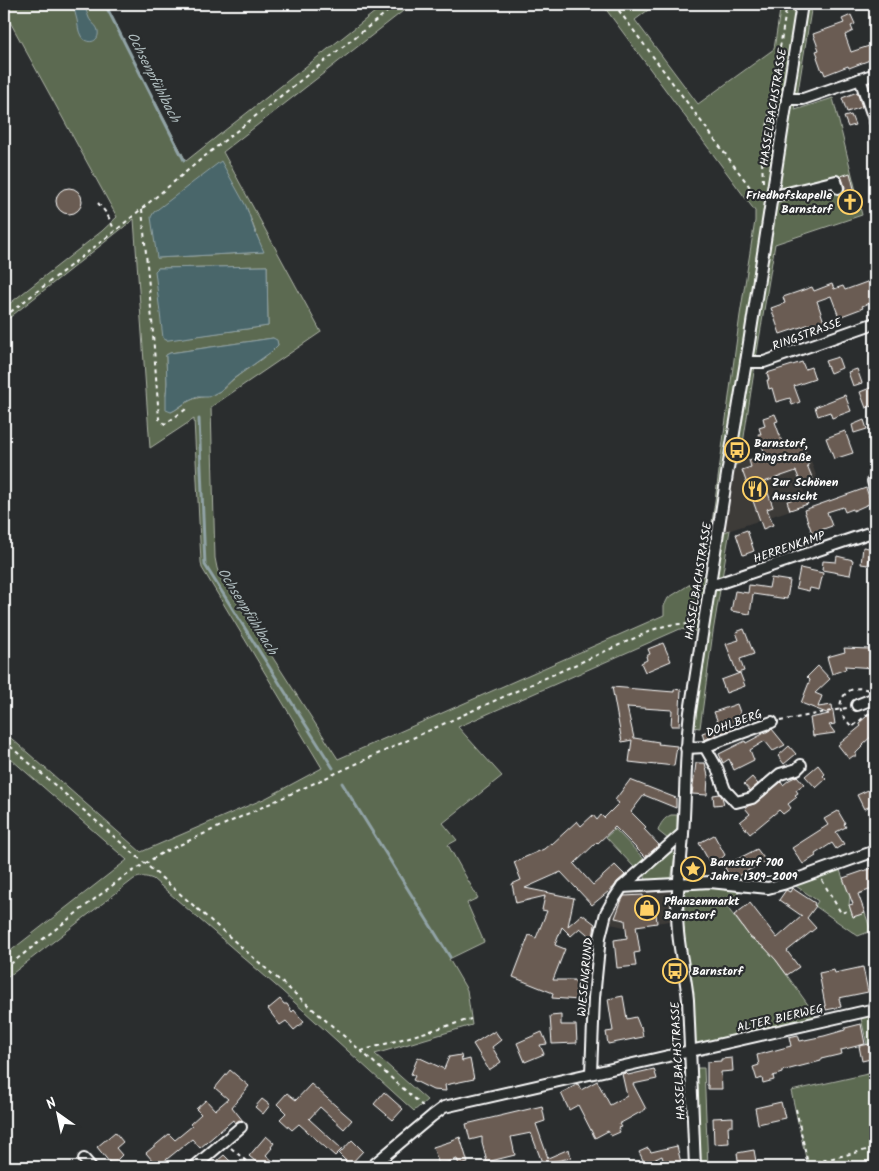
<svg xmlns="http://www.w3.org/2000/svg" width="879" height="1171" viewBox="0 0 879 1171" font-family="Kalam,sans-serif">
<rect width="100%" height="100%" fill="#2a2d2e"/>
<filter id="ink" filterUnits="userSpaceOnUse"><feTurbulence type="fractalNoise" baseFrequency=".02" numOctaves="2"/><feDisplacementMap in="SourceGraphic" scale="10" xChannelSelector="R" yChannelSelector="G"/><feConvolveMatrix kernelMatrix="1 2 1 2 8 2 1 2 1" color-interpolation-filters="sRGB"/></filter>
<g filter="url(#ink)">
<g fill="#3e3b39">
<path d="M 804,441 L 818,481 L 802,486 L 808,504 L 722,533 L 730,466 Z"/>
<path d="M 677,885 L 677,920 L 625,927 L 606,923 L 624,888 Z"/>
</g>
<g fill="#5c6a51" stroke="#aeb4a8" fill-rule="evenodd">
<path d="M 4,4 L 105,4 L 186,161 L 385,4 L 412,4 L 223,152 L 321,332 L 211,407 L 215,558 L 217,568 L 219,574 L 338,759 L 664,615 L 664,606 L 668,598 L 705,575 L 740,315 L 755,221 L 755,211 L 602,4 L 656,4 L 635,20 L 698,104 L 774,49 L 781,4 L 812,4 L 795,110 L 833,98 L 862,215 L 775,244 L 757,352 L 740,463 L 730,467 L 722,533 L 730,530 L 713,632 L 700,728 L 693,727 L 708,633 L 680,629 L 458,727 L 502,776 L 443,823 L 457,840 L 448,845 L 478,898 L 467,903 L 484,942 L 449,959 L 467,990 L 472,1025 L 375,1054 L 427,1100 L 414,1111 L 282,991 L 153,879 C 145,876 141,876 134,879 L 4,980 L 4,956 L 127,860 L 4,753 L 4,732 L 141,852 L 266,798 L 322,768 L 202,568 L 201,562 L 194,419 L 150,448 L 134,219 L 4,322 L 4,308 L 102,231 L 117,217 L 4,11 ZM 246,206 L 263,252 L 157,258 ZM 267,266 L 268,326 L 166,340 L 158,268 ZM 273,338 L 277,341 L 278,345 C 265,358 249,367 235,378 C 229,382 226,388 220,391 C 211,397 200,396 191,400 C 184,403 178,409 171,412 L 166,395 L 167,383 L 166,355 L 170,353 Z"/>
<path d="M 671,815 L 677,815 L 677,830 L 668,839 L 658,831 C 660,824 664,818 671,815 Z"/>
<path d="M 615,829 L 645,860 L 635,868 L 606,837 Z"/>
<path d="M 669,852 L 672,852 L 675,854 L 671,881 L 648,883 C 645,879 644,876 646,872 Z"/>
<path d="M 838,865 L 850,897 L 849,905 L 853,917 L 865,913 L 871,931 L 858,936 L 815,906 L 818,901 L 790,882 Z"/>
<path d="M 680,886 L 744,886 L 727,907 L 750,937 L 765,948 L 776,960 L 819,1020 L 692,1048 L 679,932 Z"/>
<path d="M 875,1010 L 875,1167 L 808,1167 L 791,1091 L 872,1073 L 871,1066 L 872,1066 L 860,1014 Z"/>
<path d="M 697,1068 L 704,1068 L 708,1167 L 700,1167 Z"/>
</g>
<g fill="#48666b" stroke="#91a3a6">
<path d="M 74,4 L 83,4 C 86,9 87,13 89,18 C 91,23 97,25 98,31 C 100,43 86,45 81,36 C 78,31 78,25 77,20 C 76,15 74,10 73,5 Z"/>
<path d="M 221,161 L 246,206 L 254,229 L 264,252 L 157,258 L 151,217 L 154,212 Z"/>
<path d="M 267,266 L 268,326 L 169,340 L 166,340 L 163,338 L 155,271 L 158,268 Z"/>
<path d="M 273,338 L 277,340 L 278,345 L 271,352 L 233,379 L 220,391 L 208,397 L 197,397 L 185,403 L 175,410 L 171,412 L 166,410 L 166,395 L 167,383 L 166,355 L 170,353 Z"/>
</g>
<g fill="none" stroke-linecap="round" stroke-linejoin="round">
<g stroke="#91a3a6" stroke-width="3">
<path d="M 105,4 L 184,160"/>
<path d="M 199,419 L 205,565 L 333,768"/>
<path d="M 342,783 L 450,957"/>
</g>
</g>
<g fill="#6b5c52" stroke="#fff">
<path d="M 851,15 L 855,24 L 851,26 L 853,31 L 845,35 L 851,52 L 875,44 L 875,58 L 849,68 L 848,66 L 825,75 L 823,70 L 822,71 L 817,57 L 818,56 L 816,51 L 819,50 L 813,34 L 844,23 L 842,19 Z"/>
<path d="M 857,92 L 862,107 L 847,112 L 842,98 Z"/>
<path d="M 851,115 L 855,125 L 848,127 L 844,117 Z"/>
<path d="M 850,173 L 859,208 L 845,212 L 841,195 L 844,194 L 845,187 L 841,176 Z"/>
<circle cx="69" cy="201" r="13"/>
<path d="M 875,279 L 875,301 L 862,306 L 863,308 L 839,317 L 831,296 L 817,301 L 825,325 L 812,330 L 810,324 L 780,334 L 771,308 L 785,303 L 783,297 L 812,287 L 814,291 L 832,284 L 834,289 L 843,286 L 845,290 Z"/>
<path d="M 838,357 L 842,368 L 830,373 L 825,361 Z"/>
<path d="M 802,362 L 805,369 L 811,367 L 815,379 L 794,386 L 800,402 L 792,405 L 790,398 L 776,402 L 772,388 L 769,389 L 767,380 L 769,380 L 767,373 Z"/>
<path d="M 857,369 L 862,383 L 853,386 L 848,372 Z"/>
<path d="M 875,386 L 875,405 L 866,408 L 860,392 Z"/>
<path d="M 845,395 L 851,411 L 832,418 L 830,412 L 818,416 L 815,407 Z"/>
<path d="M 775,414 L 778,421 L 775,422 L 784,447 L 801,441 L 809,464 L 807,465 L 814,482 L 802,486 L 796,471 L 764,482 L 773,507 L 767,509 L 773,525 L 763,529 L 742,470 L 751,467 L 749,460 L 765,454 L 758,434 L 761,434 L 759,428 L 765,426 L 763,418 Z"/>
<path d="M 864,420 L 867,429 L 854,433 L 852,425 Z"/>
<path d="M 845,431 L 853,453 L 834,459 L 826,438 Z"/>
<path d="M 866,488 L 871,503 L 853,511 L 853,509 L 845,512 L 843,507 L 827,512 L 832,526 L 812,533 L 804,510 Z"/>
<path d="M 805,495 L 808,504 L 790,510 L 787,501 Z"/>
<path d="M 747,530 L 754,551 L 743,555 L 736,534 Z"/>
<path d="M 863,547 L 875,549 L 875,560 L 869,559 L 868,565 L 861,564 Z"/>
<path d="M 837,556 L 853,560 L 850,575 L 822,570 L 823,561 L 836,562 Z"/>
<path d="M 800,568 L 823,573 L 819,590 L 810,588 L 809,591 L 796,588 Z"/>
<path d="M 771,578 L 790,581 L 787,599 L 753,594 L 750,614 L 731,611 L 735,591 L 748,593 L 749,585 L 769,588 Z"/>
<path d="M 744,629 L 754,654 L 740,659 L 744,671 L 737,673 L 726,644 L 739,640 L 736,632 Z"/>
<path d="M 663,643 L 671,661 L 645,672 L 641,663 L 647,660 L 646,656 L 650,654 L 648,649 Z"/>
<path d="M 875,647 L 875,668 L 845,666 L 846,669 L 832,674 L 827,657 L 845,652 L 844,648 L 869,649 Z"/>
<path d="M 818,666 L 830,679 L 815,693 L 822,696 L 818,707 L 832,705 L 835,724 L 829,725 L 835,733 L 813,736 L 810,718 L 829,714 L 801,703 L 810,680 L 807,677 Z"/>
<path d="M 740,673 L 745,686 L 726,693 L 721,680 Z"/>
<path d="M 612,687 L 674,692 L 674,689 L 681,690 L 679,726 L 671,726 L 672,710 L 627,707 L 634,738 L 659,742 L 658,744 L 677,746 L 674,766 L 656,764 L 656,765 L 629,762 L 632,740 L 622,742 Z"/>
<path d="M 737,704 L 741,715 L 733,718 L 737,727 L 722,733 L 714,712 Z"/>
<path d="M 875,709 L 875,733 L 863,744 L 864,745 L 856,753 L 856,756 L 853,756 L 849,759 L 838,745 L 861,726 L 859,723 Z"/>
<path d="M 714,729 L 716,735 L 704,740 L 702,733 Z"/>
<path d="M 772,729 L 785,745 L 773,751 L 765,741 L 750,750 L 754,760 L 734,770 L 729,759 L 723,763 L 719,754 L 745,741 L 746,743 Z"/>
<path d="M 789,746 L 796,754 L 784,764 L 778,756 Z"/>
<path d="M 696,763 L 705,763 L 708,776 L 707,795 L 692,794 Z"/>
<path d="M 818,765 L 825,774 L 823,776 L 826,779 L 816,788 L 805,776 Z"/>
<path d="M 797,776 L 804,784 L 796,790 L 798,793 L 795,795 L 797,797 L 788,804 L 791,808 L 783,814 L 779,810 L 750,834 L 740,822 L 750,814 L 745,808 L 748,806 L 756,803 L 781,782 L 783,785 L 789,780 Z"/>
<path d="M 752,777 L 758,784 L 750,791 L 744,784 Z"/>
<path d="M 630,780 L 676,798 L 676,808 L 644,795 L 631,812 L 646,827 L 644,829 L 659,845 L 645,857 L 615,827 L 598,843 L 597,842 L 574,864 L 593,885 L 615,865 L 625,875 L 617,882 L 614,887 L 592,905 L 561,872 L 525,888 L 574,898 L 568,926 L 582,914 L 595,924 L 593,939 L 580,928 L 571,936 L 562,927 L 555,945 L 565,949 L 553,980 L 574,980 L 574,982 L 580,983 L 579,1000 L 552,998 L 553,993 L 513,977 L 529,935 L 536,938 L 547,911 L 542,910 L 545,896 L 516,903 L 512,884 L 521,880 L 514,862 L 544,849 L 551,843 L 552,844 L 577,821 L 581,826 L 593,815 L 597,820 L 601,815 L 604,818 L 619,803 L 615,800 Z"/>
<path d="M 875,787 L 875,804 L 864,809 L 857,795 Z"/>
<path d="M 720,794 L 722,797 L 724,804 L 714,805 L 713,795 Z"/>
<path d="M 838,811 L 845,823 L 844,824 L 846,827 L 836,832 L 844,844 L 836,849 L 832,843 L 815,854 L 816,856 L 803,864 L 792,848 L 828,825 L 824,819 Z"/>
<path d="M 714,835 L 725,855 L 713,866 L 712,863 L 710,863 L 699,843 Z"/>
<path d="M 757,849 L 766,861 L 736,877 L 736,876 L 730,877 L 724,866 Z"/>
<path d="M 875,867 L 875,888 L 858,894 L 865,913 L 853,917 L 849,905 L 853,904 L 843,878 Z"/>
<path d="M 792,888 L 815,903 L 814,905 L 816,906 L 807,918 L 816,928 L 787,951 L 799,967 L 787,975 L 776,960 L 765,948 L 750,937 L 734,915 L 750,903 L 777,938 L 802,916 L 779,900 L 786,890 L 790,892 Z"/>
<path d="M 643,895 L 644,905 L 655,903 L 657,923 L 636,926 L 640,952 L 634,953 L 636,966 L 617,968 L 614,940 L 627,938 L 625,920 L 615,918 L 621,902 L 624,896 Z"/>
<path d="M 863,967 L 868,992 L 839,998 L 841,1007 L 826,1010 L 819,973 L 834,970 L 835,973 Z"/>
<path d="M 623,996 L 627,1019 L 636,1017 L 640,1027 L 641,1026 L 643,1037 L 608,1044 L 606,1032 L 613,1031 L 608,999 Z"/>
<path d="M 280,999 L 284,1004 L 287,1004 L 292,1012 L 294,1010 L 304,1022 L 294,1030 L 286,1021 L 280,1025 L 268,1009 Z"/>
<path d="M 561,1015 L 561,1025 L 576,1025 L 577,1043 L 552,1044 L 550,1016 Z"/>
<path d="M 861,1024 L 865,1044 L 841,1050 L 842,1054 L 821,1059 L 821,1061 L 782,1071 L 782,1073 L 773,1076 L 774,1080 L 763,1083 L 762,1078 L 757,1080 L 753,1067 L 759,1065 L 757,1055 L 791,1046 L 789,1037 L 798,1035 L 800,1041 L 824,1036 L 845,1030 L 845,1028 Z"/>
<path d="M 495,1031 L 501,1040 L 492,1047 L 501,1062 L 489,1070 L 473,1044 L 492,1032 L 492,1033 Z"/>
<path d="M 542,1032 L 547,1044 L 540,1045 L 544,1054 L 525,1062 L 517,1043 Z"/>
<path d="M 875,1043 L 875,1058 L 862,1061 L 859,1046 Z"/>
<path d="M 461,1055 L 462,1061 L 470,1059 L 474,1079 L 445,1085 L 446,1091 L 433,1090 L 413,1080 L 415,1076 L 411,1074 L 418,1057 L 444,1069 L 449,1057 Z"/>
<path d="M 732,1058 L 733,1071 L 721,1072 L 722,1089 L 708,1089 L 708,1085 L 707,1085 L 707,1062 L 721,1061 L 721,1059 Z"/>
<path d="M 654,1069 L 657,1079 L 633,1084 L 646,1109 L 619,1124 L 621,1127 L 618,1128 L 620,1132 L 611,1136 L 608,1131 L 595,1138 L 578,1105 L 569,1110 L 561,1093 L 578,1084 L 581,1090 L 597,1081 L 610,1105 L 627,1096 L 622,1074 L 626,1073 L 628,1075 Z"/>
<path d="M 230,1070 L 249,1086 L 232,1107 L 243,1121 L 239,1120 L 235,1123 L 233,1120 L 200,1148 L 192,1139 L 157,1167 L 144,1167 L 152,1160 L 146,1153 L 169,1134 L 175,1140 L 192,1126 L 190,1124 L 201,1114 L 196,1109 L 206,1100 L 215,1110 L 228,1099 L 215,1088 Z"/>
<path d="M 311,1084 L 352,1120 L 344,1129 L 320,1107 L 309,1119 L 342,1149 L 335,1156 L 299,1124 L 292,1130 L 280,1119 L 286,1113 L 277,1104 L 287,1093 L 296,1100 Z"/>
<path d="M 384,1092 L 403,1109 L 393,1120 L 374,1104 Z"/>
<path d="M 262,1099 L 270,1105 L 263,1114 L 255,1107 Z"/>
<path d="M 781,1102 L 785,1118 L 758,1124 L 755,1108 Z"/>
<path d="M 542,1106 L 545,1121 L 536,1124 L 548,1158 L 569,1149 L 571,1158 L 550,1162 L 543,1165 L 531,1133 L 511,1137 L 515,1155 L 487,1162 L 482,1143 L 482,1137 L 470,1140 L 466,1124 Z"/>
<path d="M 733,1117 L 733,1126 L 728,1126 L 729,1143 L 714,1144 L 713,1118 Z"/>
<path d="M 115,1132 L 123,1142 L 116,1148 L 122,1155 L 117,1160 L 123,1167 L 105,1167 L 110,1163 L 97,1147 Z"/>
<path d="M 266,1136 L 274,1143 L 271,1147 L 272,1148 L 266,1155 L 274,1162 L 270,1167 L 262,1167 L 249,1156 Z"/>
<path d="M 460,1137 L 468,1163 L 459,1165 L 457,1159 L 439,1165 L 433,1147 L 452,1141 L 452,1140 Z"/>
<path d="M 352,1140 L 363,1151 L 350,1165 L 339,1154 Z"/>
<path d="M 677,1146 L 682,1167 L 665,1167 L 662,1156 L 645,1164 L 639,1152 L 648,1148 L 651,1152 Z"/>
<path d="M 754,1150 L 757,1167 L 739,1167 L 737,1153 Z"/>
<path d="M 224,1155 L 236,1167 L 210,1167 Z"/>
</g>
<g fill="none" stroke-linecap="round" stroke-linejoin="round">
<defs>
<g id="minor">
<path d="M 860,79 L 875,122"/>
<path d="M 787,99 L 803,99 L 875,74"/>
<path d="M 771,197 L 836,181 L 838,188"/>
<path d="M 746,362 L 764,362 L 875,323"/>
<path d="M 873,481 L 875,489"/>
<path d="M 711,583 L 717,584 L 875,531"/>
<path d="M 857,705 L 875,698"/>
<path d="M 705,747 L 717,768 L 725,790 L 736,802 L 752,798 L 780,774 L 797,769 L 801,765"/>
<path d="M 686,748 L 705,747 L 722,740 L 772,722"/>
<path d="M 622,887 L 710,882 L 768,888 L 783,884 L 875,851"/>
<path d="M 591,1073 L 594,998 L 600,937 L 606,913 L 612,902 L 622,887 L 683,833"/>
<path d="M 84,1159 L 91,1167"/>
<path d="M 194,1167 L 241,1127"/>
<path d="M 371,1167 L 432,1116 L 444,1107 L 875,1009"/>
<path d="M 695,1167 L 688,1000 C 686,977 680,955 678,932 C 675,900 681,866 683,834 C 686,793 685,752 690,712 L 728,468 L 746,362 L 802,4"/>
</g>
</defs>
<use href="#minor" stroke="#fff" stroke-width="14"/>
<g stroke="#fff" stroke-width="2" stroke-dasharray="4 4" stroke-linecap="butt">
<path d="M 614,4 L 761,202"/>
<path d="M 763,182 L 762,160 L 787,4"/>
<path d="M 98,203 L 107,214 L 115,231"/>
<path d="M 142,209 L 152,320 L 159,419 L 165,424 L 189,407"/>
<path d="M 4,317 L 115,231 L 205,156 L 397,4"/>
<path d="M 868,690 C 852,683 835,697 842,714 C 844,719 849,723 852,727 L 873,710"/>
<path d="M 780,721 L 847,708"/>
<path d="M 4,741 L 361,1051 L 425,1108"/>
<path d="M 822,880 L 841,913 L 847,911"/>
<path d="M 4,969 L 122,878 L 162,853 L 465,714 L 655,629 C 669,624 678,623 694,625"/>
<path d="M 361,1051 L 471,1019"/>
<path d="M 796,1109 L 808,1164 L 875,1148"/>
<path d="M 231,1148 L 253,1167"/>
</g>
<use href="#minor" stroke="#2a2d2e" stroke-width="10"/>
</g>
</g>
<defs>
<symbol id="church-ring" viewBox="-11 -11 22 22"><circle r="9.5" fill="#2a2d2e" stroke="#ffd166" stroke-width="1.5"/><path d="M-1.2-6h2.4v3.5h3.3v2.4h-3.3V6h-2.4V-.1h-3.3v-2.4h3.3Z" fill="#ffd166"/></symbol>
<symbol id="bus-ring" viewBox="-11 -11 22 22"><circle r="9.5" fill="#2a2d2e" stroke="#ffd166" stroke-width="1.5"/><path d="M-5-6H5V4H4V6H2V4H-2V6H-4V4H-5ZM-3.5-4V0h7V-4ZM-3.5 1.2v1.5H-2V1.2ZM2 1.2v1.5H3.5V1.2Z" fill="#ffd166"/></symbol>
<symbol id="restaurant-ring" viewBox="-11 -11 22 22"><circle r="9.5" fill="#2a2d2e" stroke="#ffd166" stroke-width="1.5"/><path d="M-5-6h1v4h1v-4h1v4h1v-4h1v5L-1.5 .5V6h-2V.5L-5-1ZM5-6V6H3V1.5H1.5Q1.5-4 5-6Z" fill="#ffd166"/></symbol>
<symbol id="sight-ring" viewBox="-11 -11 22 22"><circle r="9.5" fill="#2a2d2e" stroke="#ffd166" stroke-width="1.5"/><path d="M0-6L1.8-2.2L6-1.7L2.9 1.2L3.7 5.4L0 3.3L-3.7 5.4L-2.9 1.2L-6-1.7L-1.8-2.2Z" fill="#ffd166"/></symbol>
<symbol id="shop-ring" viewBox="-11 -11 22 22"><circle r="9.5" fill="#2a2d2e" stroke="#ffd166" stroke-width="1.5"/><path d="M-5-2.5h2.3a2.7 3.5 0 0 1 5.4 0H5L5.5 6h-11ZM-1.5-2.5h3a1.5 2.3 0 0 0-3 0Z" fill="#ffd166"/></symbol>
</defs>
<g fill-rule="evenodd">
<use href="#church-ring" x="836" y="188" width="28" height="28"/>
<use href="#bus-ring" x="723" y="436" width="28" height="28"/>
<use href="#restaurant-ring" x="741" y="475" width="28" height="28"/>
<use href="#sight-ring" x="679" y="855" width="28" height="28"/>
<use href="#shop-ring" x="633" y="894" width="28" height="28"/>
<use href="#bus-ring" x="661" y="957" width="28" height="28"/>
</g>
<g text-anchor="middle" stroke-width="4.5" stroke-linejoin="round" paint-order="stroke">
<g font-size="12" fill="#fff" stroke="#2a2d2e">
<text transform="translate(773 107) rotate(-81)" y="4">HASSELBACHSTRASSE</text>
<text transform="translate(807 334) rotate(-20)" y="4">RINGSTRASSE</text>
<text transform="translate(789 547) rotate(-19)" y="4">HERRENKAMP</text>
<text transform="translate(698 581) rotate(-81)" y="4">HASSELBACHSTRASSE</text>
<text transform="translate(734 723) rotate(-20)" y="4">DOHLBERG</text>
<text transform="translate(585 977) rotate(-85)" y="4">WIESENGRUND</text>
<text transform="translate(780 1018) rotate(-13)" y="4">ALTER BIERWEG</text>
<text transform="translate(678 1061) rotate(-93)" y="4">HASSELBACHSTRASSE</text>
</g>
<g font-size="12" font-weight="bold" fill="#fff" stroke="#2a2d2e" text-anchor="start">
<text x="832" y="199" text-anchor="end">Friedhofskapelle<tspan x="832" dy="14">Barnstorf</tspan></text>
<text x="754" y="447">Barnstorf,<tspan x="754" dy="14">Ringstraße</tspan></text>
<text x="772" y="486">Zur Schönen<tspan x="772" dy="14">Aussicht</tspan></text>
<text x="710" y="866">Barnstorf 700<tspan x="710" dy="14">Jahre 1309-2009</tspan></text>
<text x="664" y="905">Pflanzenmarkt<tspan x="664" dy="14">Barnstorf</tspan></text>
<text x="692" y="975">Barnstorf</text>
</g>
<g font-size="14" font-style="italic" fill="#adbabc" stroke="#2a2d2e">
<text transform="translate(154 77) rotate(63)" y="5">Ochsenpfühlbach</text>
<text transform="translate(248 611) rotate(58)" y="5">Ochsenpfühlbach</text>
</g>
</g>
<rect width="879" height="1171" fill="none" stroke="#2a2d2e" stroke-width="20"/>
<rect x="10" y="10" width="859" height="1151" fill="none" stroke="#fff" stroke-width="2" filter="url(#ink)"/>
<g transform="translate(58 1114) rotate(327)" stroke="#2a2d2e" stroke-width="4" paint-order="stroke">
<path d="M0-4L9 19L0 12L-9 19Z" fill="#ffffff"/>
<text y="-8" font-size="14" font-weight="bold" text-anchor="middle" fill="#ffffff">N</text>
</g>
</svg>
